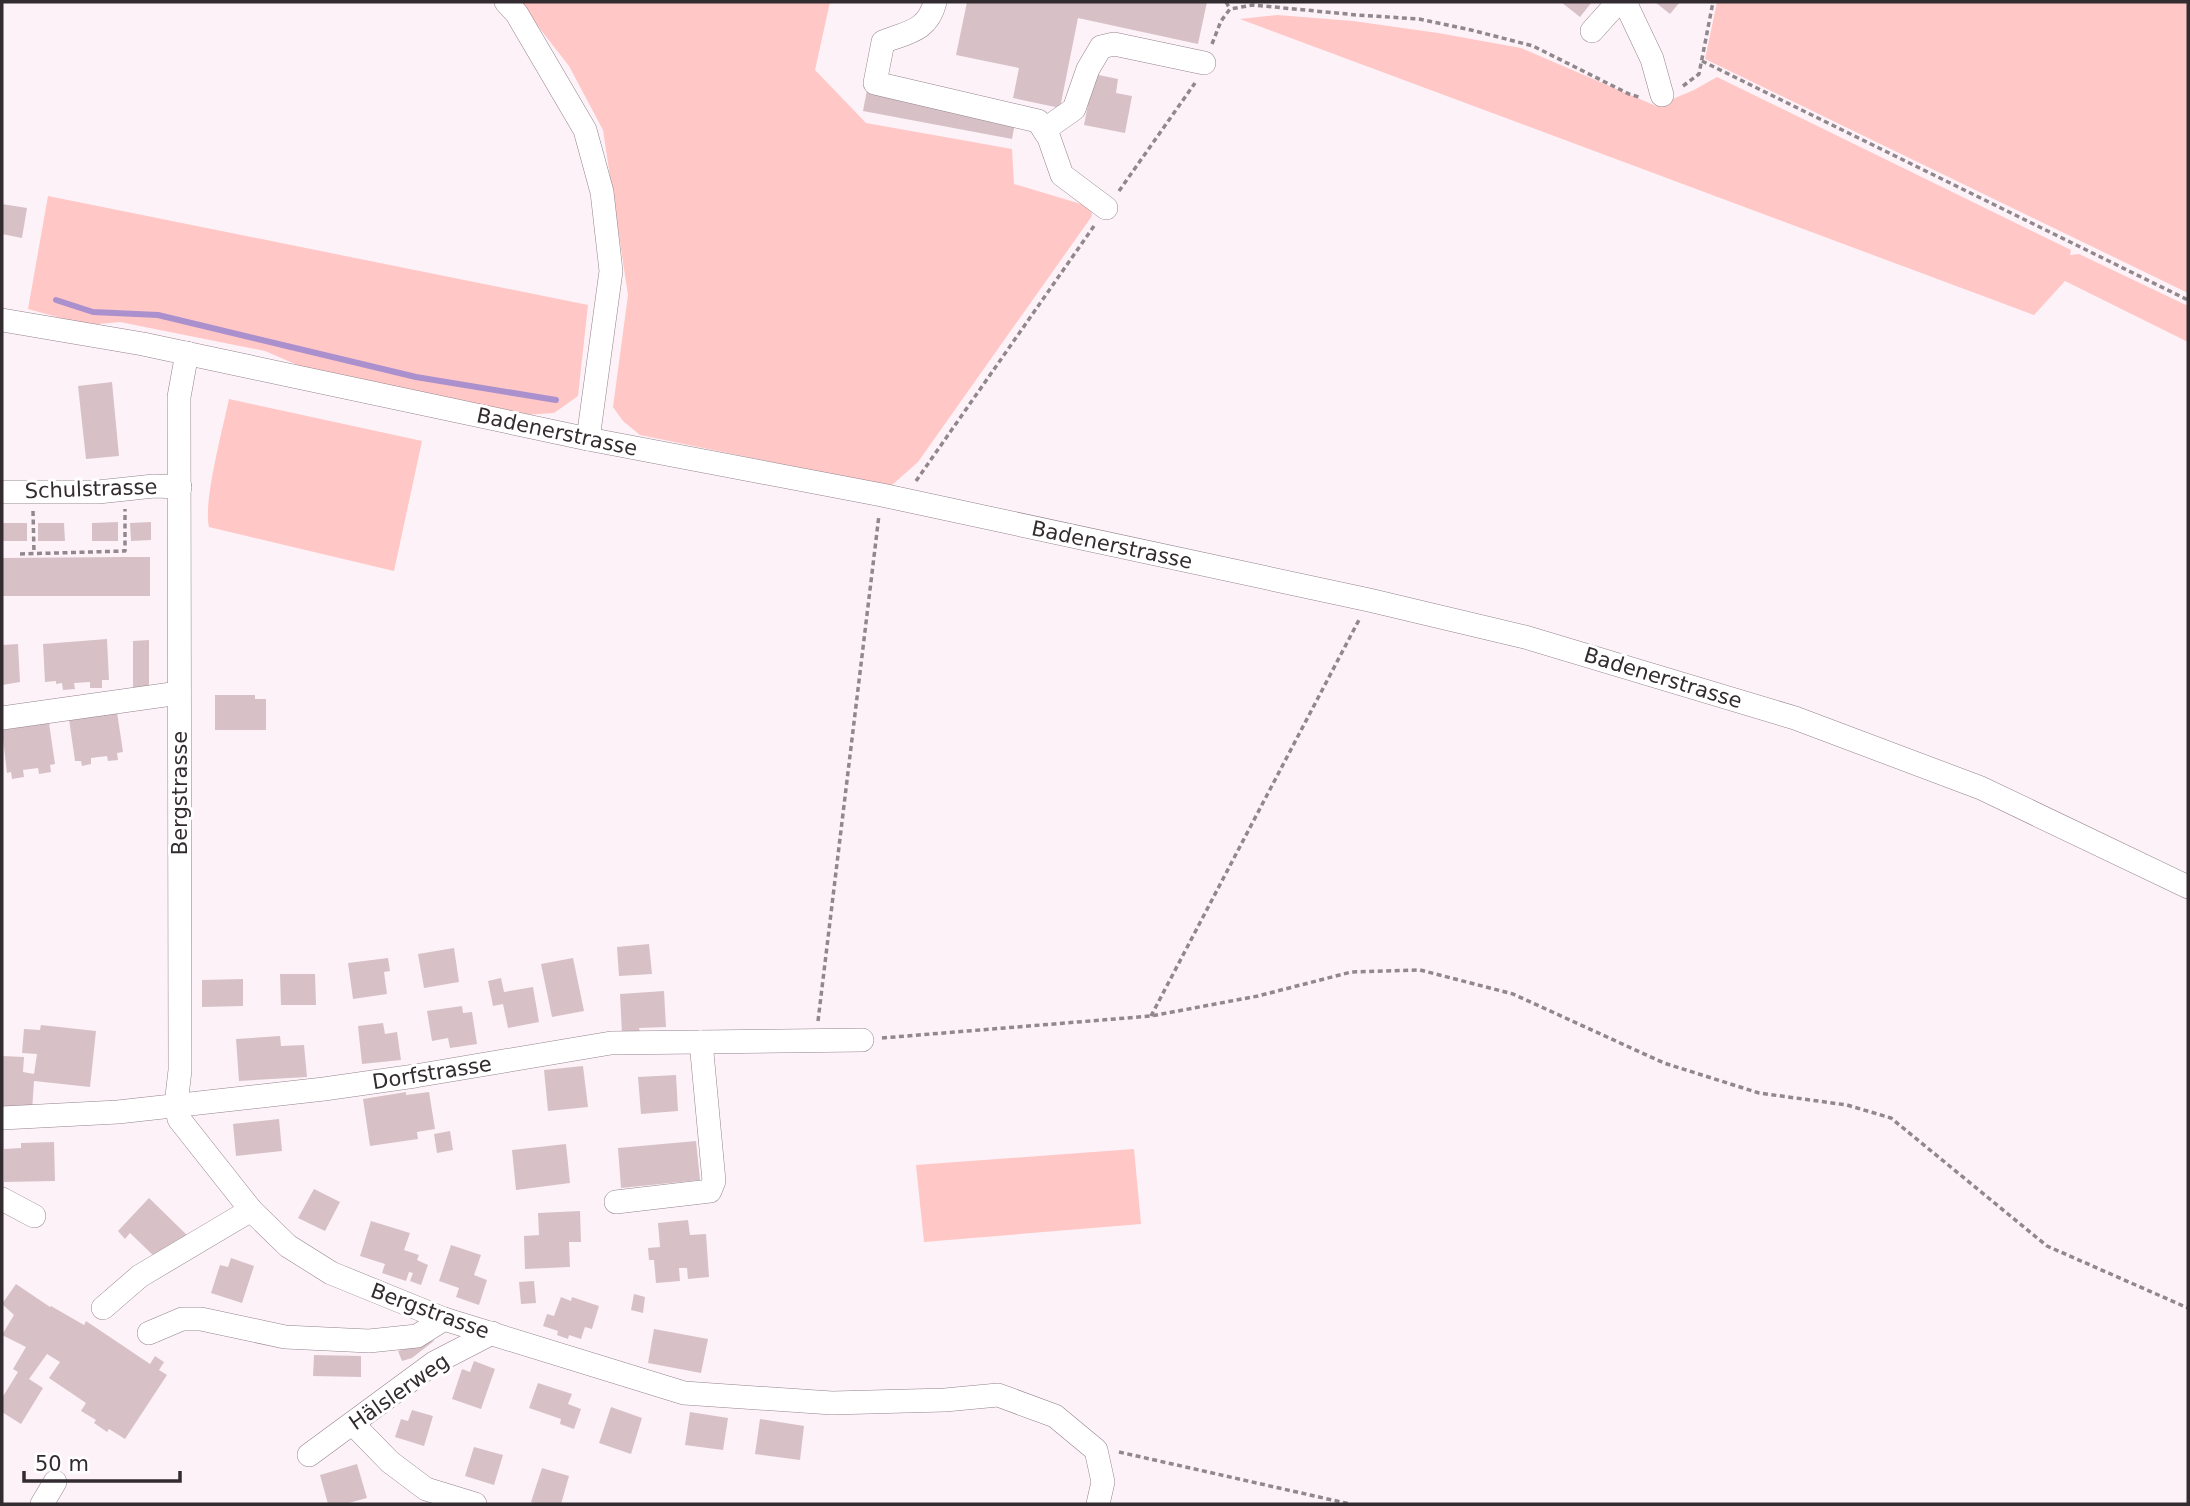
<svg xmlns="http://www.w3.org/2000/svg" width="2190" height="1506" viewBox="0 0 2190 1506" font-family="'DejaVu Sans',sans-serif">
<rect width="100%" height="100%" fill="#fdf2f8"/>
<g fill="#ffc7c5">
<path d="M 519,2 L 830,2 L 815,70 L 866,123 L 1012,149 L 1014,184 L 1091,207 L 1092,216 L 918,462 L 892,485 L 855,479 L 640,435 L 623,421 L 613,407 L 628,295 L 603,130 L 569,66 Z"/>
<path d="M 1717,2 L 2188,2 L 2188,293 L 1705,59 Z"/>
<path d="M 1277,15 L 1353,21 L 1438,33 L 1521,48 L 1656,106 L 1694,90 L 1717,77 L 2071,250 L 2070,255 L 2079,254 L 2188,306 L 2188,342 L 2065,281 L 2034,315 L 1240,19 Z"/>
<path d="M 48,196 L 588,305 L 578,396 L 554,413 L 523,415 L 309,370 L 265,351 L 120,322 L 87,325 L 28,309 Z"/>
<path d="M 229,399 L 422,441 L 394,571 L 209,527 C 203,502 223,428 229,399 Z"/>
<path d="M 1134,1149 L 1141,1224 L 924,1242 L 916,1165 Z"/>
</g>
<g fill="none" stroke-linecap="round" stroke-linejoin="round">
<path stroke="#ab90ce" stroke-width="6" d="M 56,300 L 93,312 L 158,315 L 416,377 L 556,400"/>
</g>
<g fill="#d7c1c7">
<path d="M 967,2 L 1207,2 L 1198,44 L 1078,18 L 1060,108 L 1013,98 L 1019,68 L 956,55 Z"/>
<path d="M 1561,2 L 1592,2 L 1580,17 Z"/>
<path d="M 1655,2 L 1680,2 L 1670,14 Z"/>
<path d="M 1094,74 L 1118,79 L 1116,93 L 1132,96 L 1125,133 L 1084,125 Z"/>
<path d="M 867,90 L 1016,118 L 1012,139 L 863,111 Z"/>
<path d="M 2,204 L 27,208 L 22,238 L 2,234 Z"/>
<path d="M 112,382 L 119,456 L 86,459 L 78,386 Z"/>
<path d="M 118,522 L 118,541 L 92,541 L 92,523 Z"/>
<path d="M 151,522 L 151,540 L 131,541 L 130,523 Z"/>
<rect x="2" y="523" width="25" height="18"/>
<path d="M 38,523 L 64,523 L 65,541 L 38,541 Z"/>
<path d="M 122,557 L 150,557 L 150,596 L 2,596 L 2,558 Z"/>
<path d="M 107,639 L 109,680 L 102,680 L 102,688 L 90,688 L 90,682 L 74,683 L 75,689 L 63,690 L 62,683 L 56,684 L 56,681 L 45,682 L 43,644 Z"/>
<path d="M 149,640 L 149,690 L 133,691 L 133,641 Z"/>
<path d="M 18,644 L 20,682 L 2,685 L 2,645 Z"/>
<path d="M 215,695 L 255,695 L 255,699 L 266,699 L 266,730 L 215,730 Z"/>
<path d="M 117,712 L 123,752 L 117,753 L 118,760 L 108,761 L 107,756 L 91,758 L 91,764 L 82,766 L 81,761 L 75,761 L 69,719 Z"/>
<path d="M 49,723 L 55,764 L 50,765 L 51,772 L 39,774 L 38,768 L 23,770 L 24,777 L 12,779 L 11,772 L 7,773 L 2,730 Z"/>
<path d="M 649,944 L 652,974 L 619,976 L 617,947 Z"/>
<path d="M 454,948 L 459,982 L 424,988 L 418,954 Z"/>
<path d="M 388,958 L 390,971 L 384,972 L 387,994 L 353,999 L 348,963 Z"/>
<path d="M 573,958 L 584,1011 L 552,1017 L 541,964 Z"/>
<path d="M 280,974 L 315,974 L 316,1005 L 281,1005 Z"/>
<path d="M 501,978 L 504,992 L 533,987 L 539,1022 L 508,1028 L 503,1004 L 493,1006 L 488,981 Z"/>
<path d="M 243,979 L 243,1006 L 202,1007 L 202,980 Z"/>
<path d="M 664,991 L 666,1027 L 639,1028 L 640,1032 L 622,1034 L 620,994 Z"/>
<path d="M 462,1006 L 463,1013 L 472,1012 L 477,1044 L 450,1048 L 448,1038 L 432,1041 L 427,1011 Z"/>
<path d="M 383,1023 L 385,1034 L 397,1032 L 401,1060 L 362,1064 L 358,1026 Z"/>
<path d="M 41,1025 L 96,1031 L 90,1087 L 34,1081 L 32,1111 L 2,1109 L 2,1056 L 24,1057 L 23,1072 L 34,1074 L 37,1054 L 22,1053 L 24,1029 L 40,1030 Z"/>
<path d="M 280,1036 L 281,1046 L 304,1045 L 307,1077 L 239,1081 L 236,1039 Z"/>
<path d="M 583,1066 L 588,1107 L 548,1111 L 544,1070 Z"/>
<path d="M 676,1075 L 678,1111 L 641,1114 L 638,1077 Z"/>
<path d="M 406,1092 L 406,1095 L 429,1092 L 435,1129 L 417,1132 L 418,1139 L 370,1146 L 363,1099 Z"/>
<path d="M 279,1119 L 282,1151 L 236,1156 L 233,1124 Z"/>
<path d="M 450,1131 L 453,1150 L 437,1153 L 434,1134 Z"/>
<path d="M 696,1141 L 700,1180 L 621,1188 L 618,1148 Z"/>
<path d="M 54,1142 L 55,1181 L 4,1182 L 4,1149 L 21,1148 L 21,1143 Z"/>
<path d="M 566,1144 L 570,1183 L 516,1190 L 512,1150 Z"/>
<path d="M 314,1189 L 340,1202 L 325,1231 L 298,1218 Z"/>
<path d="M 149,1198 L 190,1238 L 159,1261 L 130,1233 L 125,1239 L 118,1231 Z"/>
<path d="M 580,1211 L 581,1242 L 569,1242 L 570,1267 L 525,1269 L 524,1236 L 539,1235 L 538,1213 Z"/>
<path d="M 688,1220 L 690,1235 L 706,1234 L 709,1277 L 688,1279 L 687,1268 L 679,1268 L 680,1281 L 656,1283 L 654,1260 L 649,1260 L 648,1248 L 660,1247 L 658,1223 Z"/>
<path d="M 371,1221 L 410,1233 L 404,1250 L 419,1255 L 417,1260 L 428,1265 L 421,1285 L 410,1281 L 413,1273 L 409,1272 L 406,1281 L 382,1273 L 385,1264 L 360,1256 Z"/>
<path d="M 451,1245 L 481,1255 L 474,1275 L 487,1280 L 479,1305 L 456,1297 L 459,1288 L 439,1281 Z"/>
<path d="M 231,1258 L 254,1266 L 242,1303 L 211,1293 L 220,1265 L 228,1267 Z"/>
<path d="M 534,1281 L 536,1303 L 521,1304 L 519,1282 Z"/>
<path d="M 16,1284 L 50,1307 L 51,1306 L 84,1325 L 86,1321 L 150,1364 L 155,1356 L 164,1362 L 159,1370 L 167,1375 L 125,1439 L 109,1429 L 107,1432 L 94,1423 L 96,1420 L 81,1411 L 86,1403 L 49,1378 L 60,1362 L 47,1354 L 29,1379 L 43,1388 L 21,1424 L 2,1412 L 2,1398 L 18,1372 L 13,1369 L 26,1347 L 2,1335 L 14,1315 L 2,1304 Z"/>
<path d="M 634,1294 L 645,1297 L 643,1313 L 631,1310 Z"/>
<path d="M 561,1297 L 571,1301 L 572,1297 L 599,1306 L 592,1329 L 585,1327 L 581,1339 L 569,1335 L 568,1339 L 557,1335 L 558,1331 L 543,1326 L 547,1314 L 554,1316 Z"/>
<path d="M 654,1329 L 708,1339 L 701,1373 L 648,1363 Z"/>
<path d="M 435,1340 L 412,1358 L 402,1361 L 398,1351 Z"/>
<path d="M 314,1355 L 361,1356 L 361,1377 L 313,1376 Z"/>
<path d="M 474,1361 L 495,1369 L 481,1409 L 452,1399 L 462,1369 L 470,1372 Z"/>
<path d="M 538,1383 L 572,1394 L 568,1404 L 581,1409 L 574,1429 L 560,1424 L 561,1419 L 529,1408 Z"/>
<path d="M 611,1407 L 642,1418 L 631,1454 L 599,1443 Z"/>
<path d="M 412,1410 L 433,1416 L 424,1446 L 395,1437 L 401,1419 L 408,1421 Z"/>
<path d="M 690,1412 L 728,1418 L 723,1450 L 685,1445 Z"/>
<path d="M 760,1419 L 804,1426 L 800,1460 L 755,1454 Z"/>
<path d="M 474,1447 L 503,1455 L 494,1485 L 465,1476 Z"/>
<path d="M 357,1464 L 367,1498 L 345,1504 L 328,1504 L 320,1475 Z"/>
<path d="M 542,1468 L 569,1476 L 561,1504 L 537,1504 L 531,1502 Z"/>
</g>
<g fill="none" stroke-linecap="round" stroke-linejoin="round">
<defs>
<g id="minor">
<path d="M 506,2 L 517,14 L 585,130 L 602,192 L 611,271 L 588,439"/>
<path d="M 935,2 C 928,31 908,32 883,42 L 875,83 L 1038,121 L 1049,138 L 1062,175 L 1106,208"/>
<path d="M 1625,2 L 1652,59 L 1662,95"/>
<path d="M 1592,31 L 1618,2"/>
<path d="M 1044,130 L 1074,109 L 1088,69 L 1101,47 L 1114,44 L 1204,63"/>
<path d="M 2,320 L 143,344 L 588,439 L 882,495 L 1369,600 L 1525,637 L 1795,718 L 1981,788 L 2188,887"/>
<path d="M 187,353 L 179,397 L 180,1070 L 176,1105 L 179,1119 L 251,1210 L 288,1246 L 331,1273 L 444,1319 L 684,1393 L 832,1403 L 945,1400 L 998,1395 L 1055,1416 L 1096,1450 L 1103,1482 L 1098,1504"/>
<path d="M 2,492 L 98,492 L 154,486 L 180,487"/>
<path d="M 2,718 L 179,693"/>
<path d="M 2,1118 L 118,1112 L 324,1089 L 415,1076 L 611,1043 L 862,1040"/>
<path d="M 2,1199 L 34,1216"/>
<path d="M 616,1202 L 710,1191 L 714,1181 L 701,1042"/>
<path d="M 103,1308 L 140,1276 L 251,1210"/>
<path d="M 149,1333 L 182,1319 L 201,1319 L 285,1337 L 369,1341 L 417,1336 L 444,1319"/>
<path d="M 353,1424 L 390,1462 L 426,1489 L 475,1504"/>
<path d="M 309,1455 L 434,1363 L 492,1333"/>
<path d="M 42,1504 L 55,1482"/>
</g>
</defs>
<use href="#minor" stroke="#94838d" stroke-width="24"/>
<g stroke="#91888d" stroke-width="3.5" stroke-dasharray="5 3.5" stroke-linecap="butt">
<path d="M 1226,2 L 1230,9"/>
<path d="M 1212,44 L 1221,21 L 1230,9 L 1253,5 L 1357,15 L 1419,19 L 1471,30 L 1533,46 L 1629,94 L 1639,97"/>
<path d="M 1702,61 L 2188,300"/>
<path d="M 1683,86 L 1699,74 L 1713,2"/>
<path d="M 1119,191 L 1195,83"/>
<path d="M 916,481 L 1094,226"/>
<path d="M 33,511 L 34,553"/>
<path d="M 20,554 L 125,551 L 125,509"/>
<path d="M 1151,1016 L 1360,618"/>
<path d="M 818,1021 L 879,515"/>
<path d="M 882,1038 L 1151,1016 L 1258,996 L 1351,972 L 1420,970 L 1513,994 L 1664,1063 L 1759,1093 L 1847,1105 L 1891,1118 L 2047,1246 L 2188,1308"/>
<path d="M 1119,1452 L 1350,1504"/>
</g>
<use href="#minor" stroke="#fff" stroke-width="23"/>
</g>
<g text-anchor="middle" stroke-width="6" stroke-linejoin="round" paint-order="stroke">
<g font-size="21" fill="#322b2f" stroke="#fff">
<text transform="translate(557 432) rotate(12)" y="7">Badenerstrasse</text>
<text transform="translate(91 489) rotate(-2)" y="7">Schulstrasse</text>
<text transform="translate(1112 545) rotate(12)" y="7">Badenerstrasse</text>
<text transform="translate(1663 678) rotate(17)" y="7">Badenerstrasse</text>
<text transform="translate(180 793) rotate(-90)" y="7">Bergstrasse</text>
<text transform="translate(432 1073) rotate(-9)" y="7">Dorfstrasse</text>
<text transform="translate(430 1311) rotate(20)" y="7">Bergstrasse</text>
<text transform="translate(399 1392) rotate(-35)" y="7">Hälslerweg</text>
</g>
</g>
<rect width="2190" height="1506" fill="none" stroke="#322b2f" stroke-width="7"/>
<path d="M24 1471v10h156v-10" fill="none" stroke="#322b2f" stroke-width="3.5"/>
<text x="35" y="1471" font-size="21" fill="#322b2f" stroke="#ffffff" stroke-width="5" paint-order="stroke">50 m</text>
</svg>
